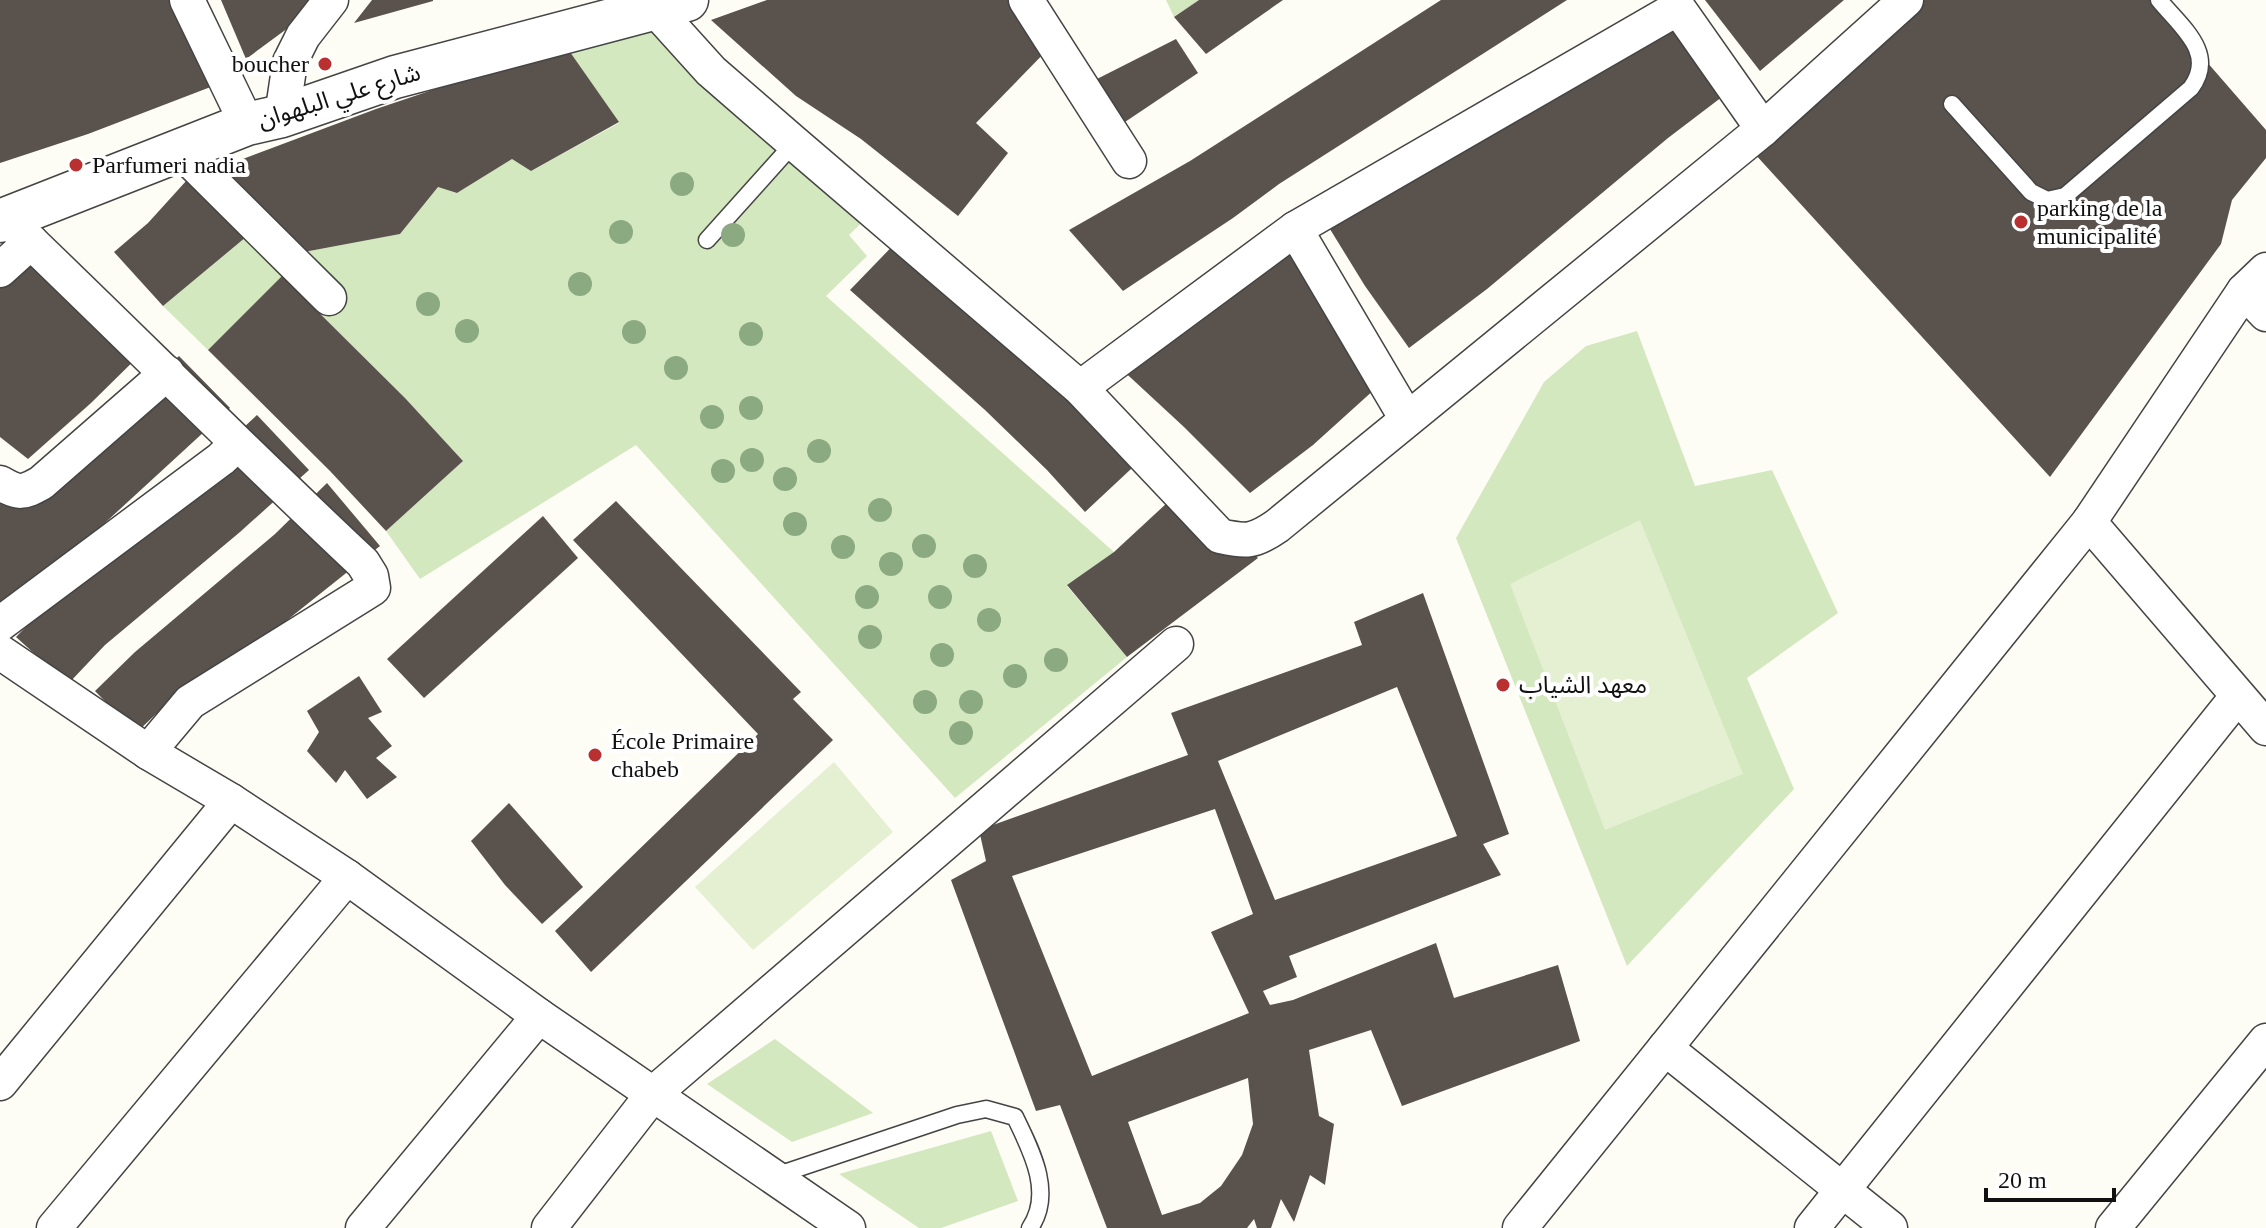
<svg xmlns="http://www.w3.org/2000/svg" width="2266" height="1228" viewBox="0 0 2266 1228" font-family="'Times New Roman','Noto Sans Arabic',serif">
<rect width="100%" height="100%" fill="#fefdf5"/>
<g fill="#d3e8bf">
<path d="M 1166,0 L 1199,0 L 1174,17 Z"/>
<path d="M 656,28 L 871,214 L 849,235 L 867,256 L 826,296 L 1114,552 L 1067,586 L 1127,657 L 955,798 L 636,445 L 420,579 L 386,531 L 463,461 L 405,398 L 282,276 L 208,350 L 163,306 L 246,237 L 304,252 L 400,234 L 438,187 L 457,193 L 512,159 L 531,171 L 619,123 L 570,52 Z"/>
<path d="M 1637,331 L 1695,486 L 1772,470 L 1838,613 L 1747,678 L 1794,789 L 1627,966 L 1456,538 L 1544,382 L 1586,346 Z"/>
<path d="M 775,1039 L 873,1113 L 792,1142 L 707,1084 Z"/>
<path d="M 991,1131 L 1018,1201 L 941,1228 L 919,1228 L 839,1174 Z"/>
</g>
<g fill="#e4f0d1">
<path d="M 1640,520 L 1743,774 L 1605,830 L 1510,584 Z"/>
<path d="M 834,762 L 893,832 L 753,950 L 695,887 Z"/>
</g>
<g fill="#59524d" fill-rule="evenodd">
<path d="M 0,0 L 187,0 L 221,83 L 88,134 L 0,163 Z"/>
<path d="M 221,0 L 326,0 L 246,59 Z"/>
<path d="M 372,0 L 433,0 L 433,1 L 354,23 Z"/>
<path d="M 767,0 L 1027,0 L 1053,44 L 976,123 L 1008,153 L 958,216 L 861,139 L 796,96 L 711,20 Z"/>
<path d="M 1199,0 L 1283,0 L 1206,54 L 1174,17 Z"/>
<path d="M 1441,0 L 1567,0 L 1279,184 L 1233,218 L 1123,291 L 1069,230 L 1190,161 Z"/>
<path d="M 1677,0 L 1739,84 L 1668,138 L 1487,289 L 1409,348 L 1365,286 L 1325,221 Z"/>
<path d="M 1705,0 L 1844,0 L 1760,71 Z"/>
<path d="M 1923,0 L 2153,0 L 2266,130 L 2266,158 L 2232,200 L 2221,244 L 2050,477 L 1754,153 Z"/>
<path d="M 1176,39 L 1198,73 L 1119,126 L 1091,82 Z"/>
<path d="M 570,52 L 619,122 L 531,171 L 512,159 L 457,193 L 438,187 L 400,234 L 304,252 L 246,237 L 163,306 L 114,252 L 148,223 L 187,180 L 376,109 L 474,76 Z"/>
<path d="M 907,231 L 1146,455 L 1085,512 L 1047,470 L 985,410 L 850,290 Z"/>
<path d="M 50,236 L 156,339 L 91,403 L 28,459 L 0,437 L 0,282 Z"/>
<path d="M 1297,243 L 1386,379 L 1313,445 L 1250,493 L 1184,427 L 1117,365 Z"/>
<path d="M 282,276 L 405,398 L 463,461 L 386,531 L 330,471 L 208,350 Z"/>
<path d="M 179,356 L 230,408 L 82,544 L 0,613 L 0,467 L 33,489 Z"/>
<path d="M 257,415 L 309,470 L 240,532 L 105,645 L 68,684 L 16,637 L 54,598 L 192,475 Z"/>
<path d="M 327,483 L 380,546 L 281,625 L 176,695 L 136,733 L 95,691 L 135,652 L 275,534 Z"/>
<path d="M 1181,490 L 1258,558 L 1127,657 L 1067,585 L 1114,552 Z"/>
<path d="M 616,501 L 801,692 L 793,699 L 833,740 L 591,972 L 555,931 L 758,734 L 573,540 Z"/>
<path d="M 543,516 L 578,558 L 424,698 L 387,659 Z"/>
<path d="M 1423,593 L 1509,834 L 1483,844 L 1501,875 L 1289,956 L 1297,977 L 1263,991 L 1270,1005 L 1293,1000 L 1436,943 L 1454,998 L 1558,965 L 1580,1041 L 1402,1106 L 1371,1030 L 1309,1050 L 1319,1116 L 1334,1124 L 1325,1185 L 1310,1175 L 1294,1222 L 1281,1199 L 1271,1228 L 1257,1228 L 1254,1219 L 1247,1228 L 1107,1228 L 1060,1105 L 1036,1111 L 951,880 L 986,861 L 979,830 L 1188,755 L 1171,713 L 1362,645 L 1354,622 ZM 1397,687 L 1457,836 L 1275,900 L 1218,761 ZM 1215,809 L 1253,914 L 1211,932 L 1249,1013 L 1092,1076 L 1012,876 ZM 1248,1078 L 1253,1124 L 1242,1155 L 1221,1186 L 1200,1203 L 1162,1215 L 1128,1122 Z"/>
<path d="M 359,676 L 382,712 L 368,718 L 392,746 L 376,758 L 397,777 L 367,799 L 345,770 L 336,783 L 307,751 L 319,732 L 307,711 Z"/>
<path d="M 509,803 L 583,887 L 542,924 L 505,885 L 471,841 Z"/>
</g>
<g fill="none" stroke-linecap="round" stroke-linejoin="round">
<defs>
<g id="service">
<path d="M 1952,104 L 2031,192 L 2047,200 L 2065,196 L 2191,88 C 2217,53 2181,27 2159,0"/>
<path d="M 707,240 L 794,143"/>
<path d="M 775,1176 L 957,1115 L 986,1109 L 1015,1117 C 1031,1150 1054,1193 1030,1228"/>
</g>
<g id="minor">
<path d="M 187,0 L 247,124"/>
<path d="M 1026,0 L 1129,161"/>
<path d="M 655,9 L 711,71 L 794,143 L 1080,388 L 1220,536 C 1246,542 1254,542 1277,526 L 1763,129 L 1906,0"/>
<path d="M 282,116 L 290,62 L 303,36 L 331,0"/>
<path d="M 180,150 L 329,298"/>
<path d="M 1295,229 L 1678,8 L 1763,129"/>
<path d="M 31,242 C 142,349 251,458 363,563 L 371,576 L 373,588 L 190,702 L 148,752"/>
<path d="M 0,270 L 31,242 L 15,227"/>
<path d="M 2244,291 L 2266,314"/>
<path d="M 1080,388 L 1295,229 L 1407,419"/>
<path d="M 0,483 C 19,494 23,493 41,483 L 167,373"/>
<path d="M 2089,522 L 2266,728"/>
<path d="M 0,624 L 221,459 L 237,444"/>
<path d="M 0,652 L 148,752 L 231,801 L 347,877 L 539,1016 L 848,1228"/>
<path d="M 1665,1048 L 1890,1228"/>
<path d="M 0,1083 L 231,801"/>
<path d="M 54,1228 L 347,877"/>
<path d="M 363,1228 L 539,1016"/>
<path d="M 549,1228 L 653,1094 L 1176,644"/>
<path d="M 1520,1228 L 2089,522 L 2244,291 L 2266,270"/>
<path d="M 1812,1228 L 2237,697"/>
<path d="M 2113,1228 L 2266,1041"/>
</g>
<path id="tertiary" d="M 0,221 L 247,124 L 282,116 L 395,77 L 687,0"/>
</defs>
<use href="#service" stroke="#444" stroke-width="19"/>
<use href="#minor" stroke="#444" stroke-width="37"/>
<use href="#tertiary" stroke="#444" stroke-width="45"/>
<use href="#service" stroke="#fff" stroke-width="16"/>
<use href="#minor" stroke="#fff" stroke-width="34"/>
<use href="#tertiary" stroke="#fff" stroke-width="42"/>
</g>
<g fill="#8caa82">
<circle cx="682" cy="184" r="12"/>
<circle cx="621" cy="232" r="12"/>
<circle cx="733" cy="235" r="12"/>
<circle cx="580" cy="284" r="12"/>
<circle cx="428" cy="304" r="12"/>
<circle cx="467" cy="331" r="12"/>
<circle cx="634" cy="332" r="12"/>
<circle cx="751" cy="334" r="12"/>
<circle cx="676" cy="368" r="12"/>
<circle cx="751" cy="408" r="12"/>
<circle cx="712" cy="417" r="12"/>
<circle cx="819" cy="451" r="12"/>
<circle cx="752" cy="460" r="12"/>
<circle cx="723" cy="471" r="12"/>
<circle cx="785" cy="479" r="12"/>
<circle cx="880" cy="510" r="12"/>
<circle cx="795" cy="524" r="12"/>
<circle cx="924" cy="546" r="12"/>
<circle cx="843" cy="547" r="12"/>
<circle cx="891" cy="564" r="12"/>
<circle cx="975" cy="566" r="12"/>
<circle cx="867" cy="597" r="12"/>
<circle cx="940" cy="597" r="12"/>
<circle cx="989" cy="620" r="12"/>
<circle cx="870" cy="637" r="12"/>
<circle cx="942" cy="655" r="12"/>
<circle cx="1056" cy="660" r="12"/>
<circle cx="1015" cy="676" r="12"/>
<circle cx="925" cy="702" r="12"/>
<circle cx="971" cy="702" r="12"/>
<circle cx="961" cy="733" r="12"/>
</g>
<g fill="#b93031" stroke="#fff" stroke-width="3">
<circle cx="325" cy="64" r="8"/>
<circle cx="76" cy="165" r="8"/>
<circle cx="2021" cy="222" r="8"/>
<circle cx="1503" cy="685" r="8"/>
<circle cx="595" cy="755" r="8"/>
</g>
<g text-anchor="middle" stroke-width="8" stroke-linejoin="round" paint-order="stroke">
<g font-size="24" fill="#111" stroke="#fff" text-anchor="start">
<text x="309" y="72" text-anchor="end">boucher</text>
<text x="92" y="173">Parfumeri nadia</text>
<text x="2037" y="216">parking de la<tspan x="2037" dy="28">municipalité</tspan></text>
<text x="1519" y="693">معهد الشياب</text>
<text x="611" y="749">École Primaire<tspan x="611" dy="28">chabeb</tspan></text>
</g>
<g font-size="24" fill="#111" stroke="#fff">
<text transform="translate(339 96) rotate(-17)" y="8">شارع علي البلهوان</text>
</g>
</g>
<path d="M1986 1188v12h128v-12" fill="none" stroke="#111111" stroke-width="4"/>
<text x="1998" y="1188" font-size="24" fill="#111111" stroke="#ffffff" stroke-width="6" paint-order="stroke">20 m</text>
</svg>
